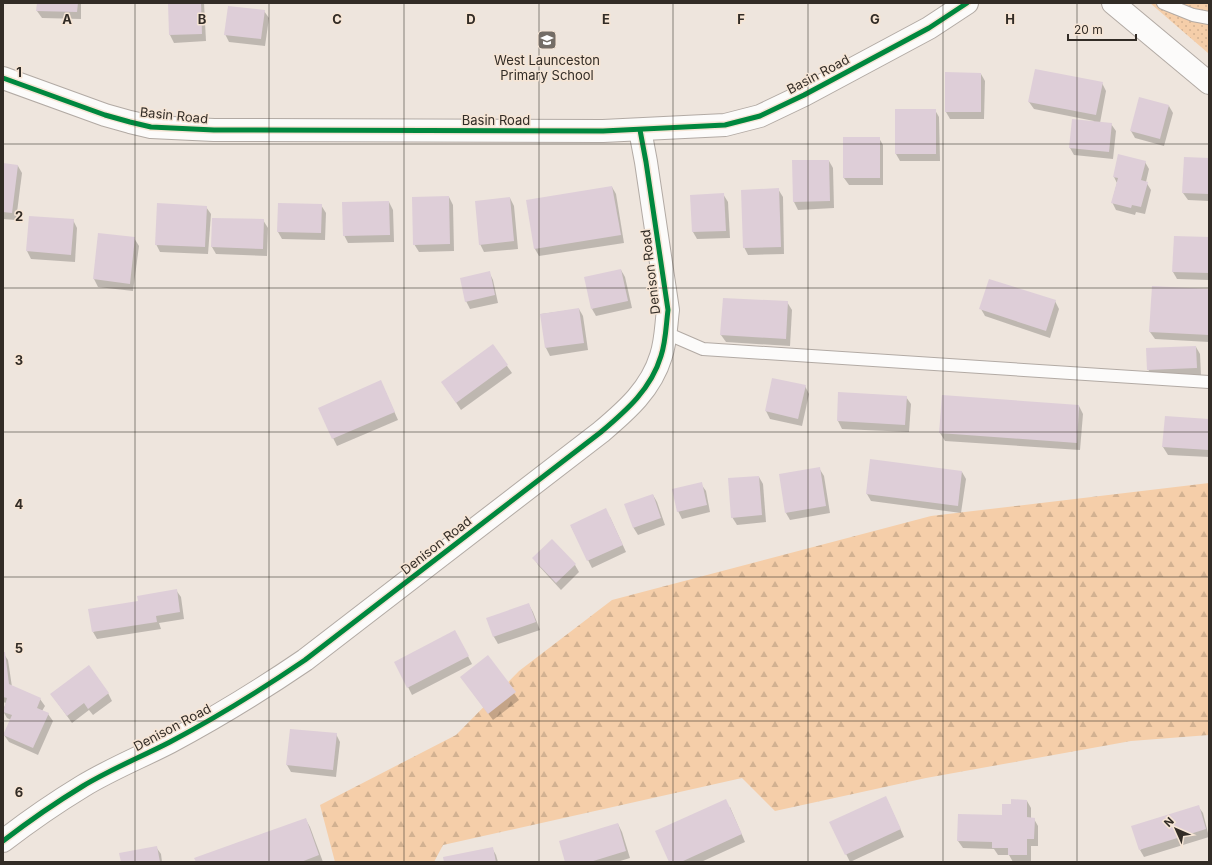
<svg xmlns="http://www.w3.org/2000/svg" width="1212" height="865" viewBox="0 0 1212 865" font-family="Inter,sans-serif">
<defs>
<pattern id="grass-dots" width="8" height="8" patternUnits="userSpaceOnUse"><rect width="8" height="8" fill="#f5cea9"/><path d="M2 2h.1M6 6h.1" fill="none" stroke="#d2b191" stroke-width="1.8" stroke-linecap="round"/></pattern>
<pattern id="forest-firs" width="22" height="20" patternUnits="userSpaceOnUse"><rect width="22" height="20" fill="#f5cea9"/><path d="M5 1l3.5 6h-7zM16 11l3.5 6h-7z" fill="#d2b191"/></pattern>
</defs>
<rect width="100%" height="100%" fill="#eee5dd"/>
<path fill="url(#grass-dots)" d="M 1150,3 L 1209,3 L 1209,54 L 1208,53 Z"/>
<path fill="url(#forest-firs)" d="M 1209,483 L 1209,735 L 1131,741 L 926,778 L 775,811 L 742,778 L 443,845 L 434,862 L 335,862 L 320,805 L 456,735 L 519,671 L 612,600 L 931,516 Z"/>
<g fill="#0003">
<path d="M 38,3 L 81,3 L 81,19 L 42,18 L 37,11 Z"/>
<path d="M 169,3 L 204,3 L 206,41 L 174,43 L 170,35 Z"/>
<path d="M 264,11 L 269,18 L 265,46 L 229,42 L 225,34 Z"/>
<path d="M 981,74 L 985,81 L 984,119 L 950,119 L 946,112 Z"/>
<path d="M 1102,83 L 1106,91 L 1100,123 L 1111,124 L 1116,131 L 1113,159 L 1074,155 L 1070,148 L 1094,121 L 1034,109 L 1029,102 Z"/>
<path d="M 1169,106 L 1173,113 L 1164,146 L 1135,138 L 1131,131 Z"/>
<path d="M 935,110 L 939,117 L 940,161 L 900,161 L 896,154 Z"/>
<path d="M 879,138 L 883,145 L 883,185 L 849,185 L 844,178 Z"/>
<path d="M 1209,159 L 1209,201 L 1188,200 L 1183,193 Z"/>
<path d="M 793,161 L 829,161 L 833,168 L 834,208 L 798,210 L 794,202 Z"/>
<path d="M 1145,162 L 1149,169 L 1146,182 L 1151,190 L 1145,214 L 1136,212 L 1135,215 L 1116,210 L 1112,202 L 1117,183 L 1114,177 Z"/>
<path d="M 3,164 L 18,166 L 22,173 L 16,220 L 3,219 Z"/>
<path d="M 612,187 L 616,194 L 624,243 L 539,256 L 535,249 L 527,201 Z"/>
<path d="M 778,189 L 783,197 L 784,254 L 748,255 L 744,247 Z"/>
<path d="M 723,194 L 728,202 L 730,238 L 697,239 L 693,232 L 691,196 Z"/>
<path d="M 449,197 L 453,205 L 454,251 L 419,252 L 414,244 Z"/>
<path d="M 510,198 L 514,206 L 518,249 L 484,252 L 480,244 Z"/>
<path d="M 389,202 L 393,210 L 394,242 L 348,243 L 344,235 Z"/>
<path d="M 321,205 L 326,213 L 325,240 L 282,239 L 278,232 Z"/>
<path d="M 206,207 L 211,214 L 208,254 L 160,252 L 156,244 Z"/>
<path d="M 30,217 L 73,220 L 77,228 L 75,262 L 31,259 L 27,251 Z"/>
<path d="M 213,219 L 263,220 L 268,228 L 267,256 L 216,254 L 212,247 Z"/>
<path d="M 99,234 L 134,238 L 139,246 L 133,291 L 98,287 L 94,279 Z"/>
<path d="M 1209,238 L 1209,280 L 1177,279 L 1173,272 Z"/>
<path d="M 621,270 L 625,277 L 632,308 L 596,316 L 592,309 Z"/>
<path d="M 489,272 L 493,280 L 498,303 L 470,309 L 466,301 Z"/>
<path d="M 1209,290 L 1209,342 L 1155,339 L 1150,332 Z"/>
<path d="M 1055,301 L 1059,309 L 1050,338 L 985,316 L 981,309 Z"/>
<path d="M 787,302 L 792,310 L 790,346 L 726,342 L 721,335 Z"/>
<path d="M 579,309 L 583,316 L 588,350 L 550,356 L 546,348 L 541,314 Z"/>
<path d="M 493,346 L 512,373 L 461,410 L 447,389 Z"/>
<path d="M 1196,347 L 1200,354 L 1201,375 L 1152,377 L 1148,369 Z"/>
<path d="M 773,379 L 805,386 L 809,394 L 802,426 L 770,419 L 766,411 Z"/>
<path d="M 381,382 L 398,420 L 337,446 L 333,438 Z"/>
<path d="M 839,393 L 906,397 L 911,404 L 909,432 L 842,429 L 838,421 Z"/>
<path d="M 943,397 L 1079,406 L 1083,414 L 1080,450 L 945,441 L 940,433 Z"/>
<path d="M 1166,418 L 1209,420 L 1209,457 L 1168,455 L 1163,447 Z"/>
<path d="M 819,468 L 824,476 L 830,513 L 790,520 L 786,513 Z"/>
<path d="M 962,472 L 966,479 L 961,513 L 871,501 L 867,494 Z"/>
<path d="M 759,477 L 763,484 L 766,522 L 737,525 L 732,517 Z"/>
<path d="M 701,484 L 706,491 L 710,512 L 682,519 L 678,511 Z"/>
<path d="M 653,495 L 657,502 L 665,525 L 638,535 L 633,527 Z"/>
<path d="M 610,517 L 626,552 L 592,568 L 571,526 Z"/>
<path d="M 552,541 L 575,565 L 579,572 L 561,590 L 538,565 L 534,558 Z"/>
<path d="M 176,590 L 181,597 L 184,619 L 159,623 L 161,629 L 97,639 L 93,632 L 139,602 Z"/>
<path d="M 529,605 L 533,612 L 540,630 L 498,644 L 494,637 L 488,619 Z"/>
<path d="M 459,639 L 472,664 L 412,695 L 408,687 Z"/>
<path d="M 3,653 L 8,660 L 12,687 L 40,699 L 45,706 L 42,711 L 48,714 L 53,721 L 38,755 L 9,742 L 4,735 L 11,720 L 7,718 L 3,711 L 6,703 L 3,702 Z"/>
<path d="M 488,657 L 519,700 L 493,720 L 461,677 Z"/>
<path d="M 108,693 L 112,701 L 93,715 L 89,710 L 72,723 L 52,695 Z"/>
<path d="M 336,734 L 340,742 L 336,777 L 291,772 L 287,765 Z"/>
<path d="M 1027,801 L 1031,808 L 1031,819 L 1034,819 L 1038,826 L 1038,846 L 1031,846 L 1031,862 L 1013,862 L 1009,855 L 998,855 L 994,849 L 963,848 L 958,841 L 959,815 L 1003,816 L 1012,805 Z"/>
<path d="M 889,804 L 904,837 L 850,862 L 831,823 Z"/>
<path d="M 1198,806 L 1203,813 L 1209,837 L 1144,857 L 1140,850 Z"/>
<path d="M 730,807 L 745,842 L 701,862 L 670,862 Z"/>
<path d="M 306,820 L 310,827 L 323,862 L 197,862 Z"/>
<path d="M 618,824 L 622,832 L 630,858 L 617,862 L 566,862 Z"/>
<path d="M 156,847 L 161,854 L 162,862 L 122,862 Z"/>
<path d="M 492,848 L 496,855 L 498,862 L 445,862 Z"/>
</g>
<g fill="#deced8">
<path d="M 37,3 L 78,3 L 77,12 L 36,11 Z"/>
<path d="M 168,3 L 201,3 L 202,34 L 169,35 Z"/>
<path d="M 228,6 L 265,10 L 261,39 L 224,35 Z"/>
<path d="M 1035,69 L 1103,82 L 1096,115 L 1028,102 Z"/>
<path d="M 945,72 L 981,73 L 981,112 L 945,112 Z"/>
<path d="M 1139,97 L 1169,105 L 1160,139 L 1130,131 Z"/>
<rect x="895" y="109" width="41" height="45"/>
<path d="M 1072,119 L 1112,123 L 1109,152 L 1069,148 Z"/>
<rect x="843" y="137" width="37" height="41"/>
<path d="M 1118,154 L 1146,161 L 1141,180 L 1148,182 L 1141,207 L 1132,205 L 1131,208 L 1111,203 L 1118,178 L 1113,177 Z"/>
<path d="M 1184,157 L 1209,158 L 1209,194 L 1182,193 Z"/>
<path d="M 792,160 L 829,160 L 830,201 L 793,202 Z"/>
<path d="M 3,163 L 18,165 L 12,213 L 3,212 Z"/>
<path d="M 612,186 L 621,235 L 534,249 L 526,200 Z"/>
<path d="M 779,188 L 781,247 L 743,248 L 741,190 Z"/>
<path d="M 724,193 L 726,231 L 692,232 L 690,195 Z"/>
<path d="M 449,196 L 450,244 L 413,245 L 412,197 Z"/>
<path d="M 510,197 L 514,241 L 479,245 L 475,201 Z"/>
<path d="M 389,201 L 390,235 L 343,236 L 342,202 Z"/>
<path d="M 157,203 L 207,206 L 205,247 L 155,245 Z"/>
<path d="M 278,203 L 322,204 L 321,233 L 277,232 Z"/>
<path d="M 29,216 L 74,219 L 71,255 L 26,251 Z"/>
<path d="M 212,218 L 264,219 L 263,249 L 211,247 Z"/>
<path d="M 98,233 L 135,237 L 130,284 L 93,279 Z"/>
<path d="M 1174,236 L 1209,237 L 1209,273 L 1172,272 Z"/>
<path d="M 621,269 L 628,301 L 591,309 L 584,277 Z"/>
<path d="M 490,271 L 495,295 L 465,302 L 460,278 Z"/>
<path d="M 989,279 L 1056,300 L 1046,331 L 979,309 Z"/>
<path d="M 1152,286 L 1209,289 L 1209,335 L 1149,332 Z"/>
<path d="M 723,298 L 788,301 L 786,339 L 720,335 Z"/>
<path d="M 579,308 L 584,343 L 545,348 L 540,314 Z"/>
<path d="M 493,344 L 508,365 L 456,403 L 441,382 Z"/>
<path d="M 1196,346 L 1197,368 L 1147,370 L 1146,348 Z"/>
<path d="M 772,378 L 806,385 L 798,419 L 765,411 Z"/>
<path d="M 381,380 L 395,412 L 332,439 L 318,408 Z"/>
<path d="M 838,392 L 907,396 L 905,425 L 837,421 Z"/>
<path d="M 942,395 L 1079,405 L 1077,443 L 939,433 Z"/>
<path d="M 1165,416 L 1209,419 L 1209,450 L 1162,447 Z"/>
<path d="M 870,459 L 962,471 L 958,506 L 866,494 Z"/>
<path d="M 820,467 L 826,506 L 785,513 L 779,474 Z"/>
<path d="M 759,476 L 762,515 L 731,518 L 728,478 Z"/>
<path d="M 702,482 L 707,505 L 677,512 L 672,489 Z"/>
<path d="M 653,494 L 661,518 L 633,528 L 624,504 Z"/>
<path d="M 606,508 L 623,545 L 587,561 L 570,525 Z"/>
<path d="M 552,539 L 576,564 L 556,583 L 532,558 Z"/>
<path d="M 177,589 L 180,612 L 156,616 L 157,622 L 92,632 L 88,609 L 138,601 L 137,596 Z"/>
<path d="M 529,603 L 536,622 L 493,637 L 486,618 Z"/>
<path d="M 455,630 L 469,656 L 407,688 L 394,662 Z"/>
<path d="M 3,652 L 5,652 L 9,684 L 41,698 L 37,708 L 49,713 L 33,748 L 3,735 L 12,715 L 3,712 L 7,698 L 3,697 Z"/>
<path d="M 488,655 L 516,692 L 488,714 L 460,677 Z"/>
<path d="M 89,665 L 109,693 L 88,709 L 84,703 L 67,716 L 50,694 Z"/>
<path d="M 290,729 L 337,733 L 333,770 L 286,765 Z"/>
<path d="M 886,796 L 901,829 L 845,855 L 829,822 Z"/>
<path d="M 726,799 L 742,834 L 681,862 L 669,862 L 655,831 Z"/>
<path d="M 1011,799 L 1027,800 L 1027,817 L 1035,818 L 1034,839 L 1027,839 L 1027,855 L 1008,855 L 1008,848 L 992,848 L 992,842 L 957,841 L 958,814 L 1002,815 L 1002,804 L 1011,804 Z"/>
<path d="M 1199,805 L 1206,829 L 1139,850 L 1131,826 Z"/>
<path d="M 306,818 L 319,855 L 301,862 L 196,862 L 194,858 Z"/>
<path d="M 618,823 L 626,851 L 590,862 L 565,862 L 559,841 Z"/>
<path d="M 157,846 L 160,862 L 121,862 L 119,853 Z"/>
<path d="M 493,847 L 496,862 L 444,862 L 443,857 Z"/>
</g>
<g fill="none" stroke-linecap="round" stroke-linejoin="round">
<defs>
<g id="lane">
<path d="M 1163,3 L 1193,15 L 1209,18"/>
<path d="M 666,333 L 703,349 L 1209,382"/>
</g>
<g id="street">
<path d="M 1113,3 L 1209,83"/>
<path d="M 3,78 L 105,115 L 130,122 L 151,127 L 214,130 L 603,131 L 725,125 L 760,116 L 804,95 L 929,28 L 967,3"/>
<path d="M 3,841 C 29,821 55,803 83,786 C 111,769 141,757 170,742 C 217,717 261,690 305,660 L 601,432 C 627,410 651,389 661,356 C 666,341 666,325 668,310 L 646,162 L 640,130"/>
</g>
</defs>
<use href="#lane" stroke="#b2aaa4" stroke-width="14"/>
<use href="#street" stroke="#b2aaa4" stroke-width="24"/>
<use href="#lane" stroke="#fcfbfa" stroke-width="12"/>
<use href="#street" stroke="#fcfbfa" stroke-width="22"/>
<defs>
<g id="cycleway">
<path d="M 3,78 L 105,115 L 130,122 L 151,127 L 214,130 L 603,131 L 725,125 L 760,116 L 804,95 L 929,28 L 967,3"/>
<path d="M 3,841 C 29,821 55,803 83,786 C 111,769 141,757 170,742 C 217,717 261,690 305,660 L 601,432 C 627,410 651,389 661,356 C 666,341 666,325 668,310 L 646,162 L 640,130"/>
</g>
</defs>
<use href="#cycleway" stroke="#f6e5d5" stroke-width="8"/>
<use href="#cycleway" stroke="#00873e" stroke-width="5"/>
</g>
<path fill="none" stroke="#322c26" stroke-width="1" stroke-opacity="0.55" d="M 135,3 L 135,862M 269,3 L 269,862M 404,3 L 404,862M 539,3 L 539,862M 673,3 L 673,862M 808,3 L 808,862M 943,3 L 943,862M 1077,3 L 1077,862M 3,144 L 1209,144M 3,288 L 1209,288M 3,432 L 1209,432M 3,577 L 1209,577M 3,721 L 1209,721"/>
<defs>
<symbol id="school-square" viewBox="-11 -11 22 22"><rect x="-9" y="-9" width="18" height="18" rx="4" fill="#746d66" stroke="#f6e5d5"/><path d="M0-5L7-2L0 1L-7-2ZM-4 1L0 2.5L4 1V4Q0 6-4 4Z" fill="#fff"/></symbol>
</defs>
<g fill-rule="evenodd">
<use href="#school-square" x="536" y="29" width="22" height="22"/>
</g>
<g text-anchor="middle" stroke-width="3" stroke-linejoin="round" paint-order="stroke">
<g font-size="13" fill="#322c26" stroke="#f6e5d5">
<text x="547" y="65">West Launceston<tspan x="547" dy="15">Primary School</tspan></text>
</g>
<g font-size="13" fill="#322c26" stroke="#f6e5d5">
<text transform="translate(818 74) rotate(-28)" y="5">Basin Road</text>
<text transform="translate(174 115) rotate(6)" y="5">Basin Road</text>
<text x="496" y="125">Basin Road</text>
<text transform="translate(650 272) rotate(-97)" y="5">Denison Road</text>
<text transform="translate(436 545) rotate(-38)" y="5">Denison Road</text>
<text transform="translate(172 727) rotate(-28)" y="5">Denison Road</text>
</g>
</g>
<g font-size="13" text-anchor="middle" font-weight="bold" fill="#322c26" stroke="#f6e5d5" stroke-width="3" stroke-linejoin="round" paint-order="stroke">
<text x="67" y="24">A</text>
<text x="202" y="24">B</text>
<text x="337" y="24">C</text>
<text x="471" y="24">D</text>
<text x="606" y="24">E</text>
<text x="741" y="24">F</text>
<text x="875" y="24">G</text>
<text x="1010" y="24">H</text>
<text x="19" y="77">1</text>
<text x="19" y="221">2</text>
<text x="19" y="365">3</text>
<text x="19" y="509">4</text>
<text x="19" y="653">5</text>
<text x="19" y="797">6</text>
</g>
<rect width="1212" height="865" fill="none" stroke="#322c26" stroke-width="8"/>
<g transform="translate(1176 829) rotate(315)" stroke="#f6e5d5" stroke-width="3" paint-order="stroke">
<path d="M0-3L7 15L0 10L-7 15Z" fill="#322c26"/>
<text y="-6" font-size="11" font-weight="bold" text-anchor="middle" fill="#322c26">N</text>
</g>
<path d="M1068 34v6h68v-6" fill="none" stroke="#322c26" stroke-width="2"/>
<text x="1074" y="34" font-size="12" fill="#322c26" stroke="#f6e5d5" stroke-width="3" paint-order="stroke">20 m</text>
</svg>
